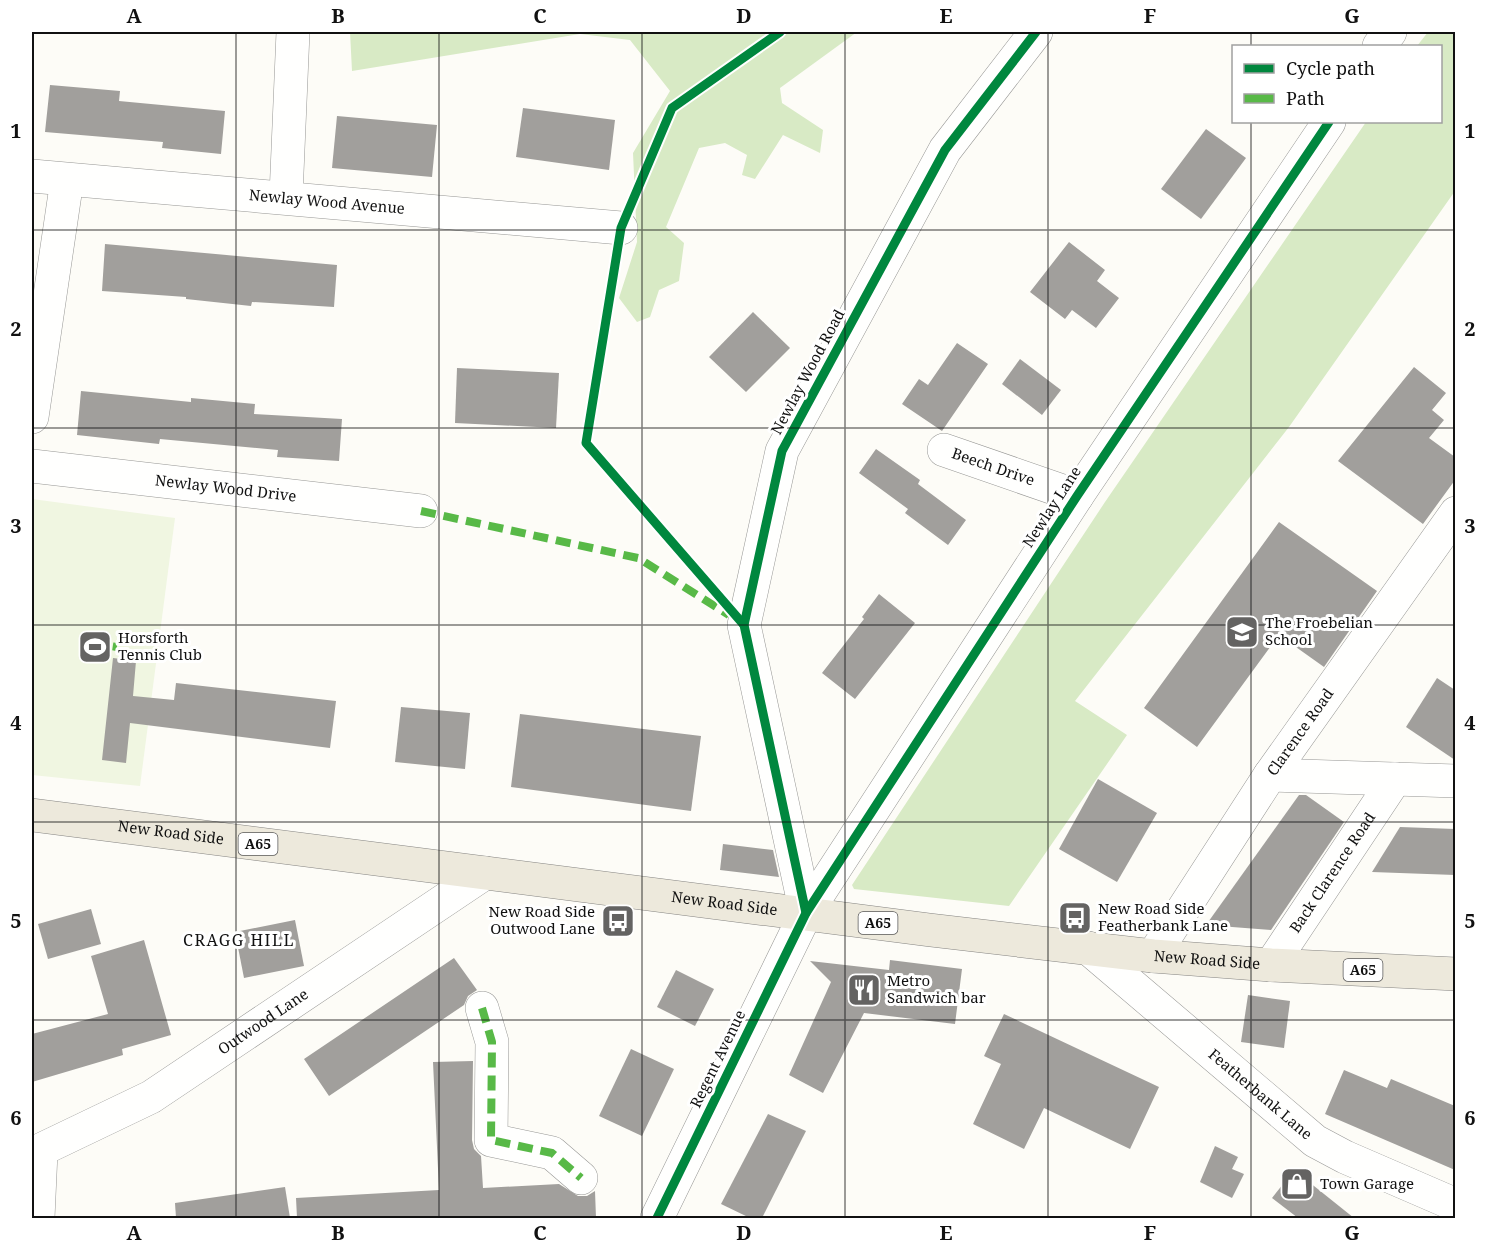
<svg xmlns="http://www.w3.org/2000/svg" width="1487" height="1250" viewBox="0 0 1487 1250" font-family="'Noto Serif',serif">
<rect width="100%" height="100%" fill="#fdfcf7"/>
<g fill="#d8eac5">
<path d="M 350,32 L 857,32 L 780,88 L 782,103 L 823,130 L 820,153 L 783,135 L 755,179 L 742,175 L 747,155 L 725,143 L 699,148 L 666,227 L 684,243 L 679,281 L 659,290 L 650,317 L 637,322 L 619,298 L 637,242 L 633,153 L 670,91 L 630,40 L 580,34 L 352,71 Z"/>
<path d="M 1428,32 L 1455,32 L 1455,191 L 1289,427 L 1075,701 L 1127,735 L 1009,906 L 854,889 L 852,885 L 1105,502 L 1366,122 L 1440,122 L 1440,46 L 1417,46 Z"/>
</g>
<path fill="#f0f6e1" d="M 32,499 L 175,518 L 140,786 L 32,775 Z"/>
<g fill="#a19f9c">
<path d="M 50,85 L 120,91 L 119,101 L 225,111 L 221,154 L 162,148 L 163,142 L 45,132 Z"/>
<path d="M 523,108 L 615,120 L 609,170 L 516,157 Z"/>
<path d="M 337,116 L 437,125 L 432,177 L 332,168 Z"/>
<path d="M 1206,129 L 1246,158 L 1201,219 L 1161,189 Z"/>
<path d="M 1069,242 L 1105,270 L 1097,281 L 1119,298 L 1096,328 L 1072,310 L 1065,319 L 1030,292 Z"/>
<path d="M 105,244 L 337,265 L 334,307 L 252,302 L 251,306 L 186,299 L 186,297 L 102,291 Z"/>
<path d="M 753,312 L 790,348 L 746,392 L 709,357 Z"/>
<path d="M 957,343 L 988,364 L 942,431 L 902,404 L 919,379 L 928,385 Z"/>
<path d="M 1020,359 L 1061,390 L 1042,415 L 1002,384 Z"/>
<path d="M 1414,367 L 1446,393 L 1432,410 L 1444,420 L 1429,438 L 1455,457 L 1455,480 L 1423,524 L 1338,461 Z"/>
<path d="M 457,368 L 559,373 L 556,428 L 455,423 Z"/>
<path d="M 81,391 L 191,402 L 191,398 L 255,404 L 254,414 L 342,419 L 339,461 L 277,457 L 278,450 L 160,439 L 159,444 L 77,435 Z"/>
<path d="M 876,449 L 920,480 L 918,484 L 966,520 L 948,545 L 905,513 L 908,509 L 859,473 Z"/>
<path d="M 1279,522 L 1377,591 L 1324,667 L 1279,635 L 1197,747 L 1144,708 Z"/>
<path d="M 879,594 L 915,623 L 855,699 L 822,673 L 864,619 L 862,617 Z"/>
<path d="M 113,658 L 136,661 L 133,696 L 174,700 L 176,683 L 336,701 L 330,748 L 130,723 L 126,763 L 102,760 Z"/>
<path d="M 1437,678 L 1455,690 L 1455,760 L 1406,727 Z"/>
<path d="M 401,707 L 470,713 L 465,769 L 395,762 Z"/>
<path d="M 520,714 L 701,736 L 691,811 L 511,787 Z"/>
<path d="M 1098,779 L 1157,813 L 1117,882 L 1059,849 Z"/>
<path d="M 1299,795 L 1306,795 L 1344,822 L 1271,930 L 1206,925 Z"/>
<path d="M 1400,827 L 1455,829 L 1455,875 L 1372,872 Z"/>
<path d="M 723,844 L 773,850 L 779,877 L 720,870 Z"/>
<path d="M 91,909 L 101,944 L 48,959 L 38,924 Z"/>
<path d="M 295,920 L 304,966 L 244,978 L 235,932 Z"/>
<path d="M 144,940 L 171,1035 L 122,1049 L 123,1055 L 32,1082 L 32,1034 L 108,1014 L 91,956 Z"/>
<path d="M 454,958 L 477,990 L 468,996 L 464,1005 L 329,1096 L 304,1059 Z"/>
<path d="M 890,960 L 962,969 L 955,1024 L 864,1013 L 823,1093 L 789,1075 L 831,982 L 810,961 L 889,970 Z"/>
<path d="M 676,970 L 714,989 L 695,1026 L 657,1007 Z"/>
<path d="M 1248,995 L 1290,1001 L 1284,1048 L 1241,1042 Z"/>
<path d="M 1004,1014 L 1159,1087 L 1130,1149 L 1044,1108 L 1024,1149 L 973,1124 L 1001,1064 L 984,1056 Z"/>
<path d="M 631,1049 L 674,1069 L 642,1136 L 599,1116 Z"/>
<path d="M 473,1061 L 472,1140 L 474,1149 L 481,1156 L 483,1188 L 559,1184 L 578,1196 L 587,1196 L 595,1191 L 596,1218 L 297,1218 L 296,1198 L 439,1190 L 433,1062 Z"/>
<path d="M 1344,1070 L 1387,1088 L 1391,1079 L 1455,1106 L 1455,1170 L 1325,1114 Z"/>
<path d="M 768,1114 L 806,1131 L 762,1218 L 750,1218 L 721,1204 Z"/>
<path d="M 1215,1146 L 1238,1157 L 1232,1169 L 1244,1174 L 1232,1198 L 1200,1182 Z"/>
<path d="M 1294,1170 L 1354,1218 L 1298,1218 L 1272,1198 Z"/>
<path d="M 285,1187 L 290,1218 L 176,1218 L 175,1203 Z"/>
</g>
<g fill="none" stroke-linecap="round" stroke-linejoin="round">
<defs>
<g id="minor">
<path d="M 1379,46 L 1390,32"/>
<path id="s1" d="M 32,176 L 621,228"/>
<path d="M 286,196 L 293,32"/>
<path d="M 32,417 L 67,180"/>
<path id="s2" d="M 944,450 L 1077,496"/>
<path id="s3" d="M 32,466 L 421,511"/>
<path d="M 1270,775 L 1456,781"/>
<path d="M 806,913 L 744,625 L 782,451 L 945,150 L 1036,32"/>
<path id="s4" d="M 1088,948 L 1315,1141 L 1345,1157 L 1456,1205"/>
<path id="s5" d="M 1153,956 L 1270,775 L 1456,513"/>
<path id="s6" d="M 1271,965 L 1395,779"/>
<path d="M 482,1008 L 492,1042 L 491,1140 L 552,1153 L 581,1178"/>
<path id="s7" d="M 32,1154 L 151,1097 L 485,873"/>
<path d="M 38,1218 L 41,1152"/>
<path d="M 657,1218 L 806,913 L 1077,496 L 1329,122"/>
</g>
<g id="major">
<path id="s8" d="M 32,815 L 930,930 L 1153,956 L 1271,965 L 1456,974"/>
</g>
</defs>
<use href="#minor" stroke="#979795" stroke-width="34"/>
<use href="#major" stroke="#858482" stroke-width="34"/>
<use href="#minor" stroke="#fffffe" stroke-width="33"/>
<use href="#major" stroke="#ede9dc" stroke-width="33"/>
<g stroke="#58b947" stroke-width="8" stroke-dasharray="15 8" stroke-linecap="butt">
<path d="M 421,511 L 638,558 L 729,615"/>
<path d="M 90,643 L 117,647"/>
<path d="M 482,1008 L 492,1042 L 491,1140 L 552,1153 L 581,1178"/>
</g>
<defs>
<g id="cycleway">
<path d="M 744,625 L 586,443 L 621,228 L 672,108 L 780,32"/>
<path d="M 806,913 L 744,625 L 782,451 L 945,150 L 1036,32"/>
<path d="M 657,1218 L 806,913 L 1077,496 L 1329,122"/>
</g>
</defs>
<use href="#cycleway" stroke="#fff" stroke-width="13"/>
<use href="#cycleway" stroke="#00873e" stroke-width="9"/>
</g>
<path fill="none" stroke="#111" stroke-width="1.5" stroke-opacity="0.55" d="M 236,32 L 236,1218M 439,32 L 439,1218M 642,32 L 642,1218M 845,32 L 845,1218M 1048,32 L 1048,1218M 1251,32 L 1251,46M 1251,122 L 1251,1218M 32,230 L 1456,230M 32,428 L 1456,428M 32,625 L 1456,625M 32,822 L 1456,822M 32,1020 L 1456,1020"/>
<defs>
<symbol id="school-square" viewBox="-11 -11 22 22"><rect x="-9" y="-9" width="18" height="18" rx="4" fill="#646362" stroke="#fff"/><path d="M0-5L7-2L0 1L-7-2ZM-4 1L0 2.5L4 1V4Q0 6-4 4Z" fill="#fff"/></symbol>
<symbol id="stadium-square" viewBox="-11 -11 22 22"><rect x="-9" y="-9" width="18" height="18" rx="4" fill="#646362" stroke="#fff"/><path d="M0-5a6.5 5 0 1 0 0 10a6.5 5 0 1 0 0-10ZM-3.5-1.8h7v3.6h-7Z" fill="#fff"/></symbol>
<symbol id="bus-square" viewBox="-11 -11 22 22"><rect x="-9" y="-9" width="18" height="18" rx="4" fill="#646362" stroke="#fff"/><path d="M-5-6H5V4H4V6H2V4H-2V6H-4V4H-5ZM-3.5-4V0h7V-4ZM-3.5 1.2v1.5H-2V1.2ZM2 1.2v1.5H3.5V1.2Z" fill="#fff"/></symbol>
<symbol id="restaurant-square" viewBox="-11 -11 22 22"><rect x="-9" y="-9" width="18" height="18" rx="4" fill="#646362" stroke="#fff"/><path d="M-5-6h1v4h1v-4h1v4h1v-4h1v5L-1.5 .5V6h-2V.5L-5-1ZM5-6V6H3V1.5H1.5Q1.5-4 5-6Z" fill="#fff"/></symbol>
<symbol id="shop-square" viewBox="-11 -11 22 22"><rect x="-9" y="-9" width="18" height="18" rx="4" fill="#646362" stroke="#fff"/><path d="M-5-2.5h2.3a2.7 3.5 0 0 1 5.4 0H5L5.5 6h-11ZM-1.5-2.5h3a1.5 2.3 0 0 0-3 0Z" fill="#fff"/></symbol>
</defs>
<g fill-rule="evenodd">
<use href="#school-square" x="1223" y="613" width="38" height="38"/>
<use href="#stadium-square" x="76" y="628" width="38" height="38"/>
<use href="#bus-square" x="1056" y="899" width="38" height="38"/>
<use href="#bus-square" x="599" y="902" width="38" height="38"/>
<use href="#restaurant-square" x="845" y="971" width="38" height="38"/>
<use href="#shop-square" x="1278" y="1165" width="38" height="38"/>
</g>
<g text-anchor="middle" stroke-width="6" stroke-linejoin="round" paint-order="stroke">
<g fill="#fff" stroke="#585858" stroke-width="1.5">
<rect x="238.5" y="833" width="39" height="22" rx="4.5"/>
<rect x="858.5" y="912" width="39" height="22" rx="4.5"/>
<rect x="1343.5" y="959" width="39" height="22" rx="4.5"/>
</g>
<g font-size="14" font-weight="bold" fill="#111">
<text x="258" y="849">A65</text>
<text x="878" y="928">A65</text>
<text x="1363" y="975">A65</text>
</g>
<g font-size="15" fill="#111" stroke="#fff">
<text dy="5" stroke="none"><textPath href="#s1" startOffset="296">Newlay Wood Avenue</textPath></text>
<text transform="translate(808 372) rotate(-62)" y="5">Newlay Wood Road</text>
<text dy="5" stroke="none"><textPath href="#s2" startOffset="52">Beech Drive</textPath></text>
<text dy="5" stroke="none"><textPath href="#s3" startOffset="195">Newlay Wood Drive</textPath></text>
<text transform="translate(1052 507) rotate(-57)" y="5">Newlay Lane</text>
<text dy="5" stroke="none"><textPath href="#s5" startOffset="268">Clarence Road</textPath></text>
<text dy="5" stroke="none"><textPath href="#s8" startOffset="140">New Road Side</textPath></text>
<text dy="5" stroke="none"><textPath href="#s6" startOffset="111">Back Clarence Road</textPath></text>
<text dy="5" stroke="none"><textPath href="#s8" startOffset="698">New Road Side</textPath></text>
<text dy="5" stroke="none"><textPath href="#s8" startOffset="1184">New Road Side</textPath></text>
<text dy="5" stroke="none"><textPath href="#s7" startOffset="267">Outwood Lane</textPath></text>
<text transform="translate(718 1059) rotate(-64)" y="5">Regent Avenue</text>
<text dy="5" stroke="none"><textPath href="#s4" startOffset="226">Featherbank Lane</textPath></text>
</g>
<g font-size="15" fill="#111" stroke="#fff" text-anchor="start">
<text x="1265" y="628">The Froebelian<tspan x="1265" dy="17">School</tspan></text>
<text x="118" y="643">Horsforth<tspan x="118" dy="17">Tennis Club</tspan></text>
<text x="1098" y="914">New Road Side<tspan x="1098" dy="17">Featherbank Lane</tspan></text>
<text x="595" y="917" text-anchor="end">New Road Side<tspan x="595" dy="17">Outwood Lane</tspan></text>
<text x="887" y="986">Metro<tspan x="887" dy="17">Sandwich bar</tspan></text>
<text x="1320" y="1189">Town Garage</text>
</g>
<g font-size="16" letter-spacing="1.5" fill="#111" stroke="#fff">
<text x="239" y="946">CRAGG HILL</text>
</g>
</g>
<rect width="1487" height="1250" fill="none" stroke="#ffffff" stroke-width="66"/>
<rect x="1232" y="45" width="210" height="78" fill="#ffffff" stroke="#a0a0a0" stroke-width="1.5"/>
<rect x="1244" y="64" width="30" height="9" fill="#00873e" stroke="#a0a0a0" stroke-width="1.5"/>
<text x="1286" y="75" font-size="18" fill="#111111">Cycle path</text>
<rect x="1244" y="94" width="30" height="9" fill="#58b947" stroke="#a0a0a0" stroke-width="1.5"/>
<text x="1286" y="105" font-size="18" fill="#111111">Path</text>
<rect x="33" y="33" width="1421" height="1184" fill="none" stroke="#111" stroke-width="2"/>
<g font-size="20" text-anchor="middle" font-weight="bold" fill="#111">
<text x="134" y="23">A</text>
<text x="338" y="23">B</text>
<text x="540" y="23">C</text>
<text x="744" y="23">D</text>
<text x="946" y="23">E</text>
<text x="1150" y="23">F</text>
<text x="1352" y="23">G</text>
<text x="16" y="138">1</text>
<text x="1470" y="138">1</text>
<text x="16" y="336">2</text>
<text x="1470" y="336">2</text>
<text x="16" y="533">3</text>
<text x="1470" y="533">3</text>
<text x="16" y="730">4</text>
<text x="1470" y="730">4</text>
<text x="16" y="928">5</text>
<text x="1470" y="928">5</text>
<text x="16" y="1125">6</text>
<text x="1470" y="1125">6</text>
<text x="134" y="1240">A</text>
<text x="338" y="1240">B</text>
<text x="540" y="1240">C</text>
<text x="744" y="1240">D</text>
<text x="946" y="1240">E</text>
<text x="1150" y="1240">F</text>
<text x="1352" y="1240">G</text>
</g>
</svg>
